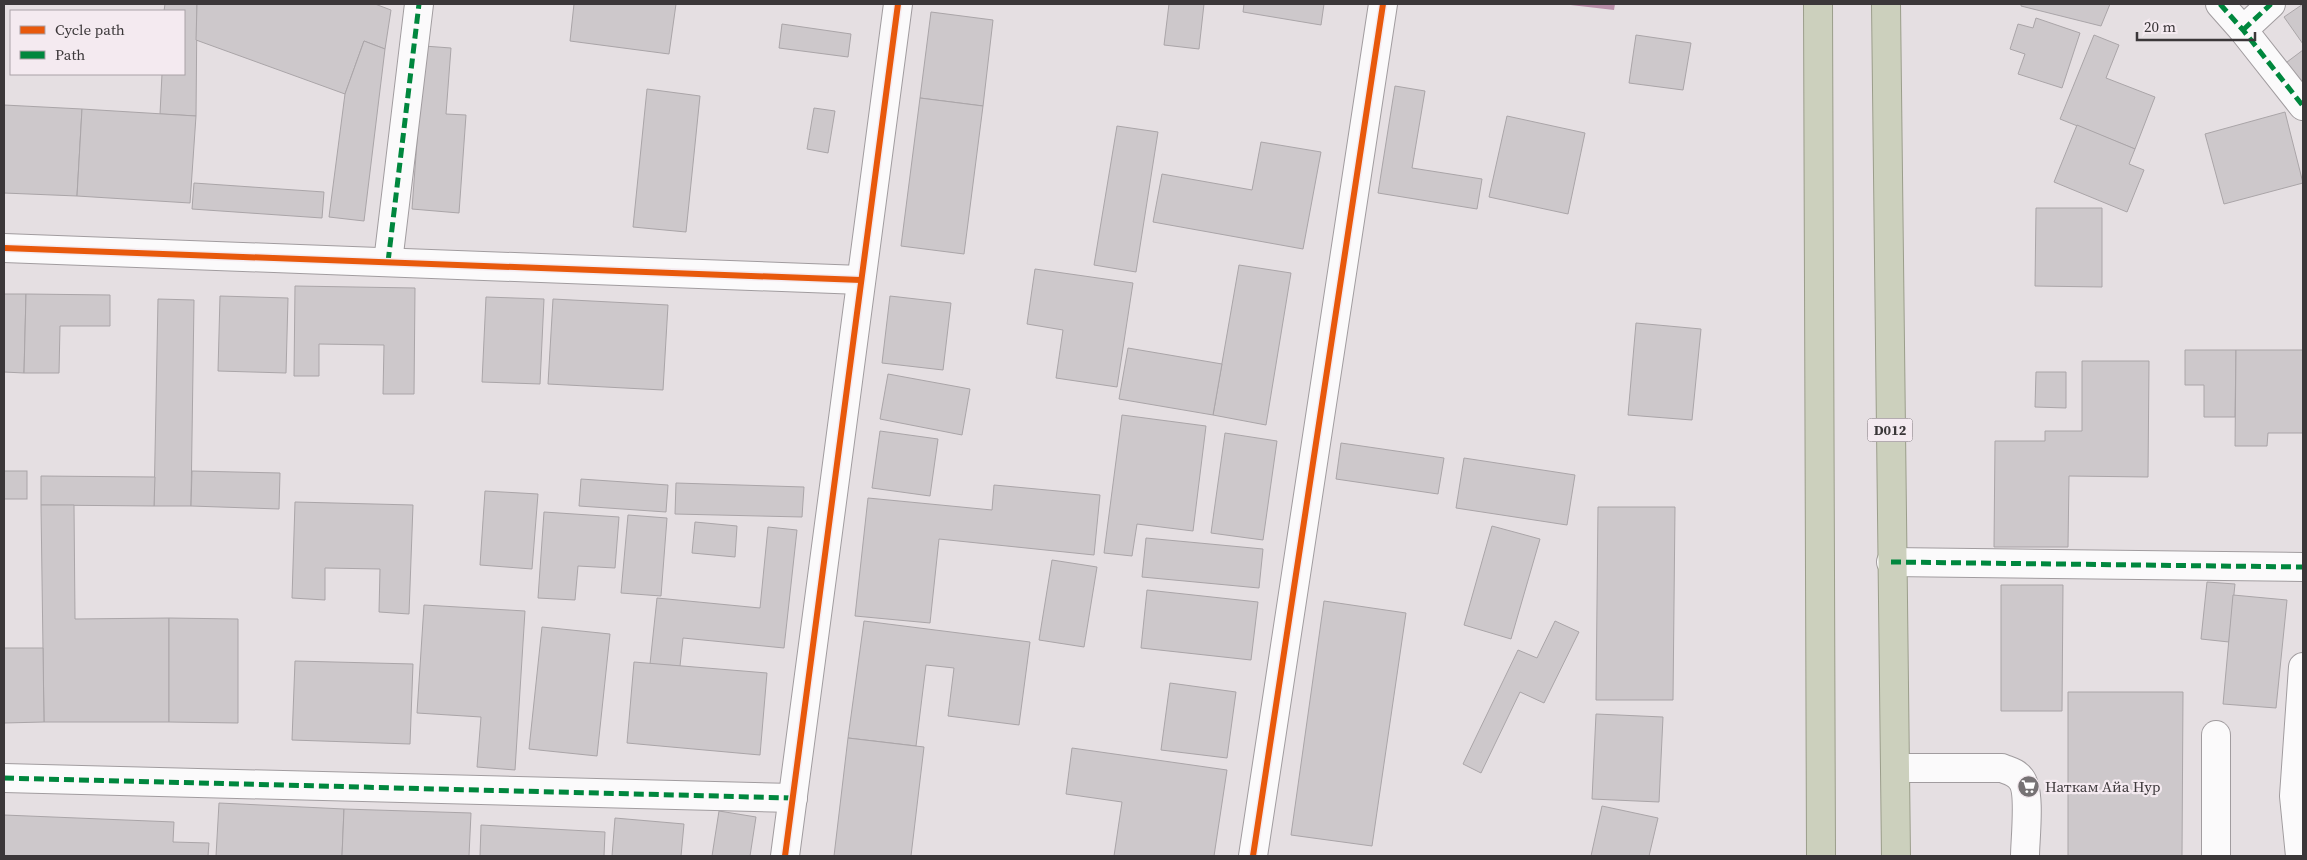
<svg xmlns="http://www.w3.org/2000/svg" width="2307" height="860" viewBox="0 0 2307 860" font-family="'Source Serif 4',serif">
<rect width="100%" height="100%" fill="#e5dfe2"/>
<path fill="#bc92ac" d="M 1562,4 L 1615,4 L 1614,10 Z"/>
<g fill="#cdc8cb" stroke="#aaa5a8">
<path d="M 165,4 L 197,4 L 196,116 L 160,114 L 162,74 L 184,74 L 184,11 L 164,11 Z"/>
<path d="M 197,4 L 375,4 L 391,10 L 385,49 L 364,41 L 345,94 L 196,40 Z"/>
<path d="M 574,4 L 676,4 L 669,54 L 570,41 Z"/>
<path d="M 1169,4 L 1204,4 L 1199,49 L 1164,45 Z"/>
<path d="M 1244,4 L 1324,4 L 1321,25 L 1243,12 Z"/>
<path d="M 2021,4 L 2110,4 L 2101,26 L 2021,6 Z"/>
<path d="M 2303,4 L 2303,44 L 2284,17 Z"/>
<path d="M 931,12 L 993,20 L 983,106 L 920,98 Z"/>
<path d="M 2036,18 L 2080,33 L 2062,88 L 2018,74 L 2025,54 L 2010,49 L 2018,24 L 2033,28 Z"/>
<path d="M 782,24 L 851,34 L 848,57 L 779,48 Z"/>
<path d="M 1636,35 L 1691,43 L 1683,90 L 1629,83 Z"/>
<path d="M 2094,35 L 2119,45 L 2106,78 L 2155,97 L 2135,149 L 2060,119 Z"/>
<path d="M 364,41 L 385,49 L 364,221 L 329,217 L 345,94 Z"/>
<path d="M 424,46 L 451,48 L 446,114 L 466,115 L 459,213 L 412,209 Z"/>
<path d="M 2303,50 L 2303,92 L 2283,65 Z"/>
<path d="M 1395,86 L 1425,91 L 1412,168 L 1482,179 L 1477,209 L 1378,193 Z"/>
<path d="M 647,89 L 700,96 L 686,232 L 633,227 Z"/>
<path d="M 920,98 L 983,106 L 964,254 L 901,246 Z"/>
<path d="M 4,105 L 82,109 L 77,196 L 4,193 Z"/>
<path d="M 814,108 L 835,111 L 828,153 L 807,149 Z"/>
<path d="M 82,109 L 196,116 L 190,203 L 77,196 Z"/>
<path d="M 2285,112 L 2303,183 L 2224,204 L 2205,134 Z"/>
<path d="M 1507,116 L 1585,133 L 1568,214 L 1489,197 Z"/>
<path d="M 2077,125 L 2135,149 L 2129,164 L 2144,170 L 2127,212 L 2054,182 Z"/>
<path d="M 1117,126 L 1158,132 L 1136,272 L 1094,265 Z"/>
<path d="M 1261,142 L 1321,152 L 1303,249 L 1153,222 L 1162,174 L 1252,190 Z"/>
<path d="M 194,183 L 324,192 L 322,218 L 192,209 Z"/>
<path d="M 2036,208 L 2102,208 L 2102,287 L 2035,286 Z"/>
<path d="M 1239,265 L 1291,273 L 1266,425 L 1213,415 Z"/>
<path d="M 1035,269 L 1133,283 L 1117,387 L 1056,378 L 1063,330 L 1027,324 Z"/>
<path d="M 295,286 L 415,288 L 414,394 L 383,394 L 384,345 L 319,344 L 319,376 L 294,376 Z"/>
<path d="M 4,294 L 26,294 L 24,373 L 4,372 Z"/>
<path d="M 26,294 L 110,295 L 110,326 L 60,326 L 59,373 L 24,373 Z"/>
<path d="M 220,296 L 288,298 L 286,373 L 218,371 Z"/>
<path d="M 890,296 L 951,303 L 943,370 L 882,363 Z"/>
<path d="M 486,297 L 544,299 L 540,384 L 482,382 Z"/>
<path d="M 158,299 L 194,300 L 191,506 L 154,506 Z"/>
<path d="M 553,299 L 668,305 L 663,390 L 548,384 Z"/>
<path d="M 1636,323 L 1701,329 L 1692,420 L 1628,415 Z"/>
<path d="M 1128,348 L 1222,364 L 1213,415 L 1119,399 Z"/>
<path d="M 2185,350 L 2236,350 L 2235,417 L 2204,417 L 2204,385 L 2185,385 Z"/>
<path d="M 2236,350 L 2303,350 L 2303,433 L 2268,433 L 2267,446 L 2235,446 Z"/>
<path d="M 2082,361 L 2149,361 L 2148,477 L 2069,476 L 2068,547 L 1994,547 L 1995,441 L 2045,441 L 2045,431 L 2082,431 Z"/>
<path d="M 2036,372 L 2066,372 L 2066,408 L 2035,407 Z"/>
<path d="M 888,374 L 970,389 L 962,435 L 880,419 Z"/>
<path d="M 1122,415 L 1206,426 L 1193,531 L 1137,524 L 1132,556 L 1104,553 Z"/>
<path d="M 880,431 L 938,439 L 930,496 L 872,488 Z"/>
<path d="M 1225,433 L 1277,441 L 1263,540 L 1211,533 Z"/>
<path d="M 1341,443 L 1444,458 L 1438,494 L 1336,479 Z"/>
<path d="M 1464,458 L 1575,475 L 1567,525 L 1456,508 Z"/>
<rect x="4" y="471" width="23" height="28"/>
<path d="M 192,471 L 280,473 L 279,509 L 191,506 Z"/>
<path d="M 41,476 L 155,477 L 154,506 L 41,505 Z"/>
<path d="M 581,479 L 668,485 L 666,512 L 579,506 Z"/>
<path d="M 676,483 L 804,487 L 802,517 L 675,514 Z"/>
<path d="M 994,485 L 1100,495 L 1094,555 L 939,539 L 930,623 L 855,616 L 868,498 L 992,510 Z"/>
<path d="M 485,491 L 538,494 L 532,569 L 480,565 Z"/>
<path d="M 295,502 L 413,505 L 409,614 L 379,612 L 380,569 L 325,568 L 325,600 L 292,598 Z"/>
<path d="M 41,505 L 74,505 L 75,619 L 169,618 L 169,722 L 44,722 Z"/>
<path d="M 1598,507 L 1675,507 L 1673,700 L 1596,700 Z"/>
<path d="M 544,512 L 619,517 L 615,568 L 578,566 L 575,600 L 538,598 Z"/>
<path d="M 628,515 L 667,518 L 661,596 L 621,593 Z"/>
<path d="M 695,522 L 737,526 L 735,557 L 692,553 Z"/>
<path d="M 1492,526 L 1540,539 L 1511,639 L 1464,625 Z"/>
<path d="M 768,527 L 797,530 L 784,648 L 683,638 L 680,666 L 650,664 L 657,598 L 760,608 Z"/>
<path d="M 1146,538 L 1263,549 L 1259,588 L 1142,577 Z"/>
<path d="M 1052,560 L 1097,567 L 1084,647 L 1039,640 Z"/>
<path d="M 2207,582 L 2235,584 L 2229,642 L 2201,639 Z"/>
<path d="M 2001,585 L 2063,585 L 2062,711 L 2001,711 Z"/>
<path d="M 1147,590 L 1258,602 L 1251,660 L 1141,648 Z"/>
<path d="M 2233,595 L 2287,600 L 2276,708 L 2223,704 Z"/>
<path d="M 1324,601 L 1406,613 L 1372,846 L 1291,835 Z"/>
<path d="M 424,605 L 525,611 L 515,770 L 477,767 L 481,717 L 417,713 Z"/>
<path d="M 169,618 L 238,619 L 238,723 L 169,722 Z"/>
<path d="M 864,621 L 1030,642 L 1019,725 L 948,716 L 954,668 L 926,665 L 916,746 L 848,738 Z"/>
<path d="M 1555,621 L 1579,632 L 1544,703 L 1520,692 L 1481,773 L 1463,764 L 1518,650 L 1537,658 Z"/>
<path d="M 542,627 L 610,634 L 597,756 L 529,749 Z"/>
<path d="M 4,648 L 43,648 L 44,722 L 4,723 Z"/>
<path d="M 295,661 L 413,664 L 410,744 L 292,740 Z"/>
<path d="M 634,662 L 767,673 L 760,755 L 627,743 Z"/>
<path d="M 1170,683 L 1236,692 L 1227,758 L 1161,750 Z"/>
<path d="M 2068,692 L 2183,692 L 2182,856 L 2068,856 Z"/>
<path d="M 1596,714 L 1663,717 L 1659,802 L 1592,799 Z"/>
<path d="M 848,738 L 924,747 L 911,856 L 834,856 Z"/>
<path d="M 1072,748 L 1227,770 L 1214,856 L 1114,856 L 1122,802 L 1066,794 Z"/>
<path d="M 219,803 L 344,809 L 342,856 L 216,856 Z"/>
<path d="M 1602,806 L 1658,818 L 1649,856 L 1591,856 Z"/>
<path d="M 344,809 L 471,813 L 469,856 L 342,856 Z"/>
<path d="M 719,811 L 756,817 L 750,856 L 712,856 Z"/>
<path d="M 4,815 L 174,822 L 173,842 L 209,843 L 208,856 L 4,856 Z"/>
<path d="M 615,818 L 684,824 L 681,856 L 612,856 Z"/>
<path d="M 481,825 L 605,832 L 604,856 L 480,856 Z"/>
</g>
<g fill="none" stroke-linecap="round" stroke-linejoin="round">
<defs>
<g id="minor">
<path d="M 2220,4 L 2243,30 L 2303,106"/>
<path d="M 2243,30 L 2271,4"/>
<path d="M 4,248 L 861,280"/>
<path d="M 388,262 L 419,4"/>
<path d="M 1891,562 L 2303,567"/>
<path d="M 1895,768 L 2002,768 C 2009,771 2016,772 2021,779 C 2031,791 2025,840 2025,856"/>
<path d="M 4,778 L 793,798"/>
<path d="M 785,856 L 898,4"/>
<path d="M 1253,856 L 1383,4"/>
<path d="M 2216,856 L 2216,735"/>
<path d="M 2300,856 L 2294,796 L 2303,667"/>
</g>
<g id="highway">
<path d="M 1818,4 L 1821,856"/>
<path d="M 1886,4 L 1896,856"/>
</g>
</defs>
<use href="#minor" stroke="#a19c9f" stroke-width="30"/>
<use href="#highway" stroke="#9b9e8b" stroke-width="30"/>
<use href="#minor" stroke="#fbfafb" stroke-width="28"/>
<use href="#highway" stroke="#ccd0bd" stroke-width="28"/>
<g stroke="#00873e" stroke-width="5" stroke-dasharray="10 5" stroke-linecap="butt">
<path d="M 2220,4 L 2243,30 L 2303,106"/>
<path d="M 2243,30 L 2271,4"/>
<path d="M 388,262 L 419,4"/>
<path d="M 1891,562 L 2303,567"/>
<path d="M 4,778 L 793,798"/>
</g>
<defs>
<g id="cycleway">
<path d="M 4,248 L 861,280"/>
<path d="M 785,856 L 898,4"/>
<path d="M 1253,856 L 1383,4"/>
</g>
</defs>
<use href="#cycleway" stroke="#f4eaf0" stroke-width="9"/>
<use href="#cycleway" stroke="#e8590c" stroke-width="6"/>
</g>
<defs>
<symbol id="supermarket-disc" viewBox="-11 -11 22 22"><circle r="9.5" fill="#767274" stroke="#f4eaf0"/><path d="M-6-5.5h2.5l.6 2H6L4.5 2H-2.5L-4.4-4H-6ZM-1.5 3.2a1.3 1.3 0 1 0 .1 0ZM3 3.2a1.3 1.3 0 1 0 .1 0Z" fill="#fff"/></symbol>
</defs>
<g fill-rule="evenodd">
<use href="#supermarket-disc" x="2016" y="774" width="25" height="25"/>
</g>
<g text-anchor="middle" stroke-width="4.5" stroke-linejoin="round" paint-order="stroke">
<rect fill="#f4eaf0" stroke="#726d70" stroke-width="1" x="1867.5" y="418.5" width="45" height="23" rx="4"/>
<g font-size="14" font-weight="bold" fill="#3b3739">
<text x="1890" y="435">D012</text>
</g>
<g font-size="15" fill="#3b3739" stroke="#f4eaf0" text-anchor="start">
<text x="2045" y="792">Наткам Айа Нур</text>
</g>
</g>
<rect width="2307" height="860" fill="none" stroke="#3b3739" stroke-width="10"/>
<rect x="10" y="10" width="175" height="65" fill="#f4eaf0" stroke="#aaa2a7"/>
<rect x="20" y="26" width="25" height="8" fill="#e8590c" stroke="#aaa2a7"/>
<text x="55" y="35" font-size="15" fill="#3b3739">Cycle path</text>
<rect x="20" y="51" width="25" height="8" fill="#00873e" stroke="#aaa2a7"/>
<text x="55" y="60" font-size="15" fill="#3b3739">Path</text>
<path d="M2137 32v8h118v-8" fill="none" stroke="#3b3739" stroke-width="2.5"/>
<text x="2144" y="32" font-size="15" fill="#3b3739" stroke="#f4eaf0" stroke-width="4" paint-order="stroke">20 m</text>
</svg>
